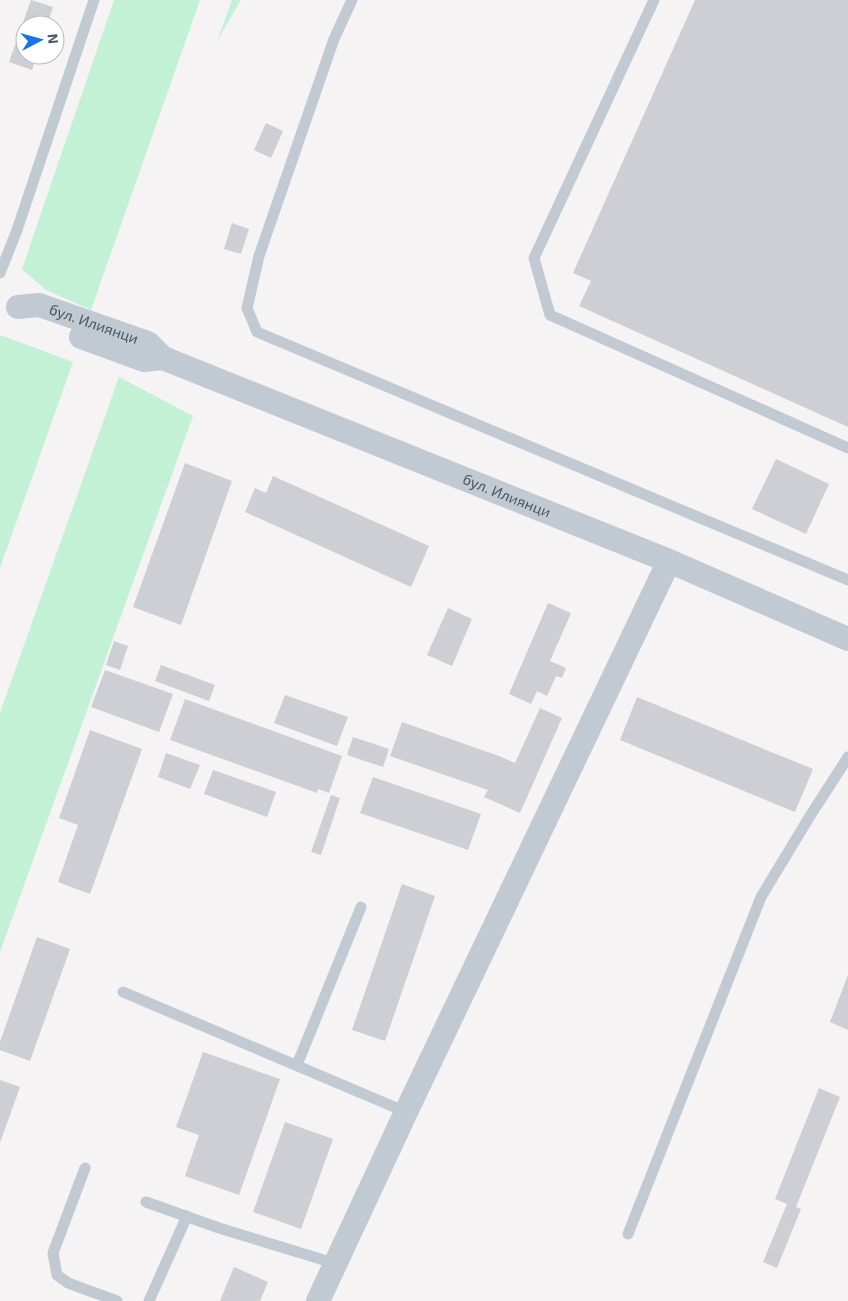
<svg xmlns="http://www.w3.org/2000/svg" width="848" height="1301" viewBox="0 0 848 1301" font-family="'Exo 2',sans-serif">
<rect width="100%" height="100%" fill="#f5f3f3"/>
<g fill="#c3f1d5">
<path d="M 114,0 L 200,0 L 91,310 L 46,290 L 22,269 Z"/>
<path d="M 232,0 L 241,0 L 217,41 Z"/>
<path d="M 0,335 L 73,362 L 0,568 Z"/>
<path d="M 119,377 L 193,416 L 0,952 L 0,713 Z"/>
</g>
<g fill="#cdcfd5">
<path d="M 31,0 L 53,7 L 47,25 L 25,25 L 25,55 L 37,55 L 32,70 L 9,62 Z"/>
<path d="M 695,0 L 848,0 L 848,427 L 579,306 L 591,281 L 573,273 Z"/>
<path d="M 266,123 L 283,131 L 271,158 L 254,150 Z"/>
<path d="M 232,223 L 249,229 L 241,254 L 224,249 Z"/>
<path d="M 776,459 L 829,484 L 806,534 L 752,509 Z"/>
<path d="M 185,463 L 232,481 L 181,625 L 133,607 Z"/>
<path d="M 273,476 L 429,546 L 411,587 L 245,512 L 255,488 L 266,493 Z"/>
<path d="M 548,603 L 571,613 L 550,661 L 566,668 L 562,678 L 556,676 L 547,696 L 537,691 L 531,704 L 509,694 Z"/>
<path d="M 448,608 L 472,619 L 452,666 L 427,655 Z"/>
<path d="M 114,641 L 128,646 L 120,670 L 106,665 Z"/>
<path d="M 161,665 L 215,685 L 209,701 L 155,681 Z"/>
<path d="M 105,670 L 173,694 L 159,732 L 91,707 Z"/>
<path d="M 285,695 L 348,717 L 337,746 L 274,723 Z"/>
<path d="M 637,697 L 813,769 L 795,812 L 620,740 Z"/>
<path d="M 185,699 L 342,756 L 329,793 L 318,789 L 317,793 L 170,740 Z"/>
<path d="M 540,708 L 562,718 L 520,813 L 484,797 L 488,790 L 390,756 L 402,722 L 499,756 L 515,763 Z"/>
<path d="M 90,730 L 142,749 L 90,894 L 58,882 L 78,825 L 59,818 Z"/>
<path d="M 353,737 L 389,749 L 383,767 L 347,755 Z"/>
<path d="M 166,753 L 200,765 L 190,789 L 158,777 Z"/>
<path d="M 213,770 L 276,792 L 267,817 L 204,794 Z"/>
<path d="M 373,777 L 481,814 L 468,850 L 360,813 Z"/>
<path d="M 331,795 L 340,798 L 321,855 L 311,852 Z"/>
<path d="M 402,884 L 435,896 L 385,1041 L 352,1030 Z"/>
<path d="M 37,937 L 70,949 L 30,1061 L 0,1050 L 0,1042 Z"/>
<path d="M 848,975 L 848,1030 L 830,1022 Z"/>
<path d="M 203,1052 L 280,1079 L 239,1195 L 185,1176 L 199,1135 L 176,1127 Z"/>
<path d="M 0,1080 L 20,1087 L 0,1143 Z"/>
<path d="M 819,1088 L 840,1097 L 796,1207 L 801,1209 L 777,1268 L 763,1262 L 787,1204 L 775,1199 Z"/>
<path d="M 285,1122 L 333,1139 L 301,1229 L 253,1212 Z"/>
<path d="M 234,1267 L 268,1282 L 260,1301 L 220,1301 Z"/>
</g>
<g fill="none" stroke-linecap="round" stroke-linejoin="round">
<g stroke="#c1cad2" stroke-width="11">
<path d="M 352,0 L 334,39 L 259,256 L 247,308 L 257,332 L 848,580"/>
<path d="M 654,0 L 534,258 L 550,315 L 848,448"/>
<path d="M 0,273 L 17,230 L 94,0"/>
<path d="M 123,992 L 406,1112"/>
<path d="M 297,1065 L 361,907"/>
<path d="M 85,1168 L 53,1253 L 57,1275 L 68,1283 L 117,1301"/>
<path d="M 146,1202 L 219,1228 L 337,1264"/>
<path d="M 628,1234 L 761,897 L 810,816 L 848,757"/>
<path d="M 149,1301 L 187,1216"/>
</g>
<g stroke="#c1cad2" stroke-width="24">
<path id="s1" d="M 18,307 L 39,305 L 148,343 L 163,358 L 669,561 L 848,639"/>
<path d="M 81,337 L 144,360 L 163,358"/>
<path d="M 318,1301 L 406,1112 L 669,561"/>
</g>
</g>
<g text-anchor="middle" stroke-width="4.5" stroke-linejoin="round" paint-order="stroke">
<g font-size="15" fill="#4a5661" stroke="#fff">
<text dy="5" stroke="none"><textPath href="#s1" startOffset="79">бул. Илиянци</textPath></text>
<text dy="5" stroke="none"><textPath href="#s1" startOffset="528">бул. Илиянци</textPath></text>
</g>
</g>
<g transform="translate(40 40) rotate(84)"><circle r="24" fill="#ffffff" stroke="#b7bbc0"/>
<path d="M0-4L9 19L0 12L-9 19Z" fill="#1a74e8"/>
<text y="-8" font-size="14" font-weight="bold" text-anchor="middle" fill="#4a5661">N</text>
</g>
</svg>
